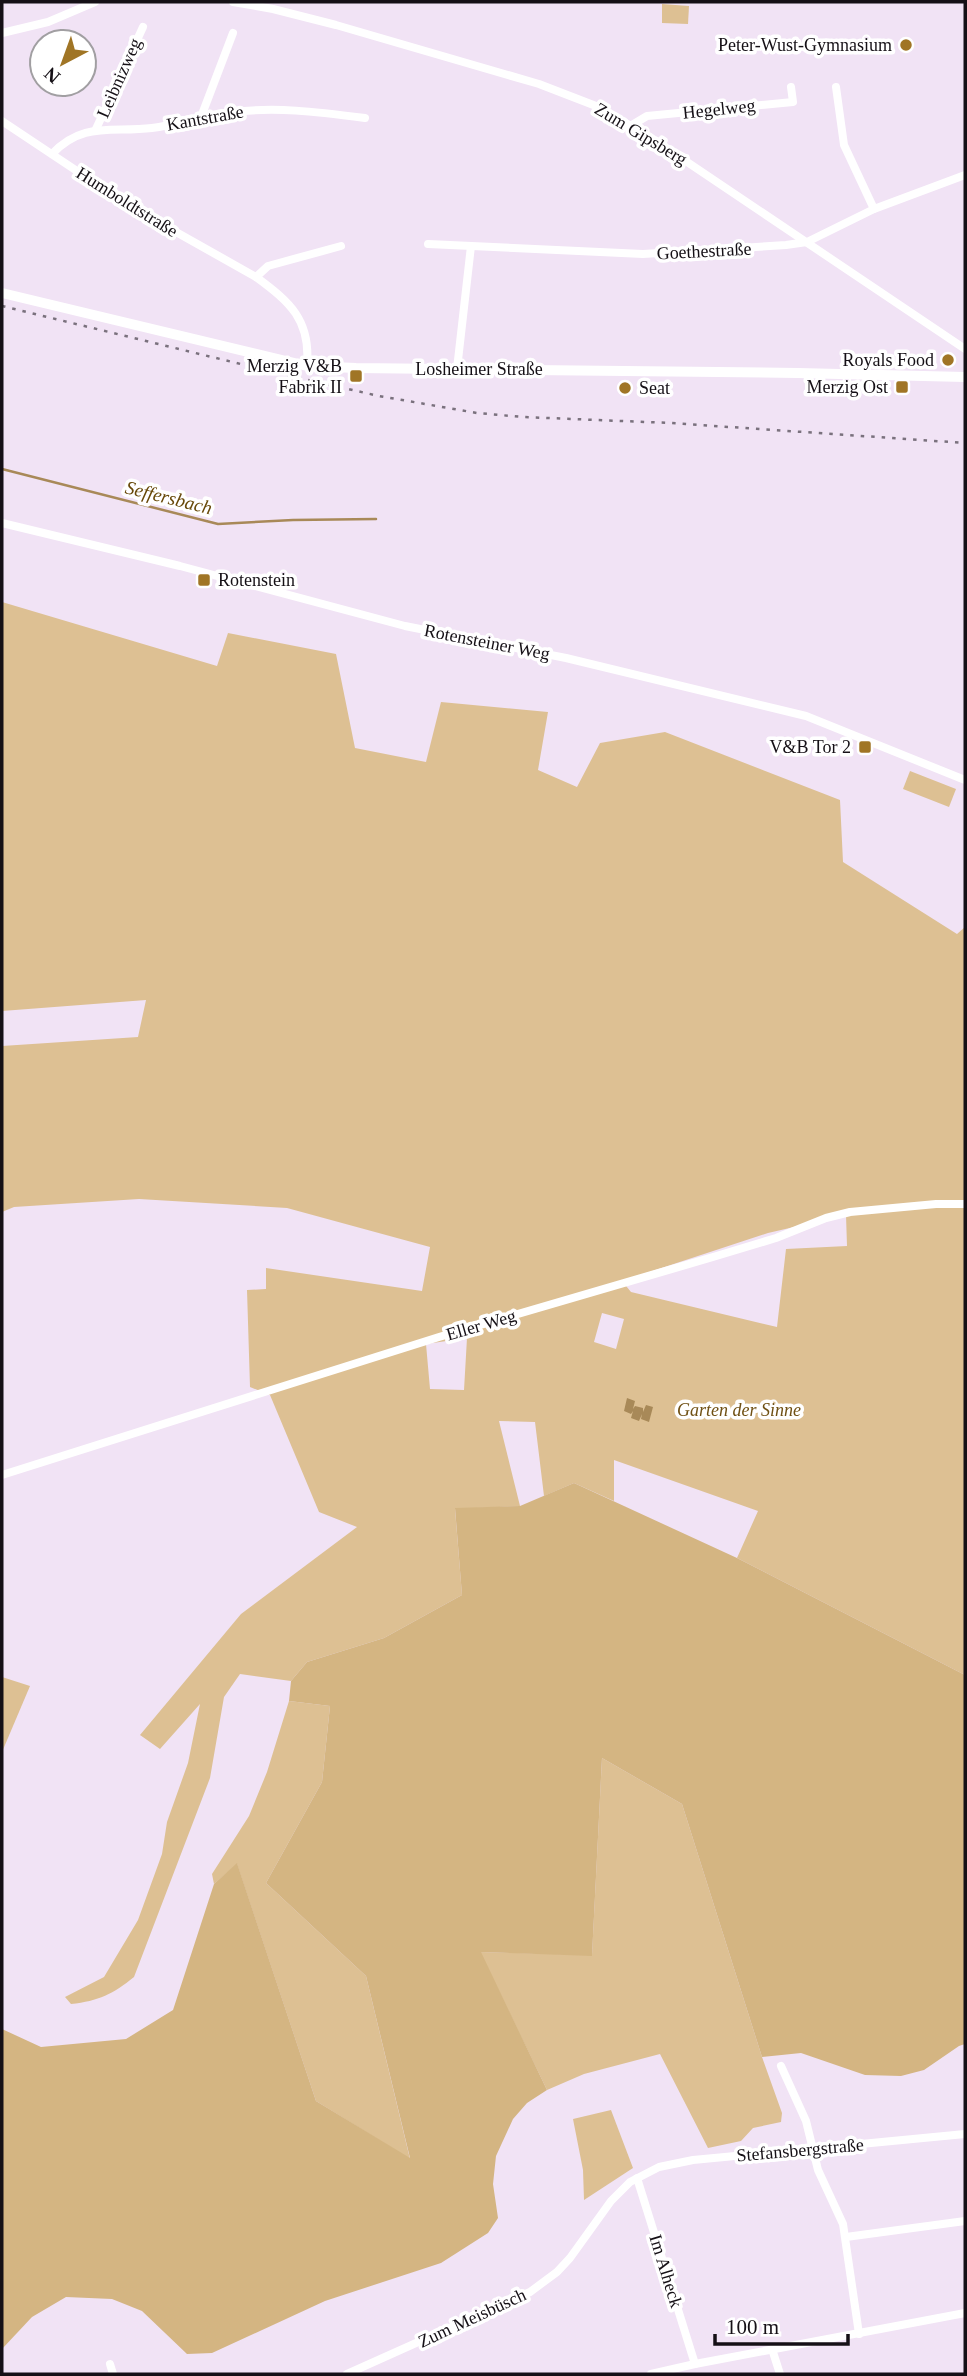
<svg xmlns="http://www.w3.org/2000/svg" width="967" height="2376" viewBox="0 0 967 2376" font-family="'Times New Roman',serif">
<rect width="100%" height="100%" fill="#f1e3f5"/>
<g fill="#ddc093" fill-rule="evenodd">
<path d="M 662,4 L 689,6 L 688,24 L 662,23 Z"/>
<path d="M 2,602 L 217,666 L 228,633 L 336,654 L 355,748 L 426,762 L 441,702 L 548,712 L 538,770 L 577,787 L 600,743 L 665,732 L 840,800 L 843,862 L 957,934 L 965,927 L 965,1675 L 737,1558 L 758,1511 L 614,1460 L 614,1501 L 574,1483 L 544,1496 L 535,1422 L 499,1421 L 520,1506 L 455,1509 L 462,1595 L 384,1638 L 307,1662 L 291,1681 L 240,1674 L 224,1697 L 210,1778 L 134,1977 C 113,1994 99,2001 71,2004 L 65,1997 L 104,1977 L 138,1920 L 162,1854 L 167,1822 L 188,1763 L 200,1704 L 160,1749 L 140,1735 L 241,1614 L 357,1527 L 319,1512 L 270,1395 L 250,1387 L 247,1290 L 266,1289 L 266,1268 L 422,1291 L 430,1247 L 287,1208 L 139,1199 L 14,1207 L 2,1212 L 2,1046 L 138,1037 L 146,1000 L 2,1011 ZM 846,1215 L 847,1246 L 786,1249 L 777,1327 L 631,1292 L 622,1281 L 768,1233 ZM 602,1313 L 624,1319 L 616,1349 L 594,1342 ZM 467,1338 L 464,1390 L 430,1389 L 426,1344 Z"/>
<path d="M 910,771 L 956,789 L 949,807 L 903,789 Z"/>
<path d="M 2,1677 L 30,1686 L 2,1752 Z"/>
<path d="M 289,1701 L 330,1706 L 322,1782 L 266,1883 L 366,1976 L 410,2159 L 316,2101 L 237,1864 L 214,1884 L 212,1874 L 249,1816 L 267,1772 Z"/>
<path d="M 602,1758 L 682,1804 L 762,2057 L 782,2113 L 781,2122 L 753,2128 L 741,2141 L 708,2148 L 660,2054 L 584,2074 L 547,2090 L 480,1952 L 592,1955 Z"/>
<path d="M 611,2110 L 633,2168 L 584,2200 L 583,2170 L 573,2119 Z"/>
</g>
<path fill="#d4b582" d="M 574,1483 L 737,1558 L 965,1675 L 965,2044 L 959,2046 L 924,2070 L 901,2076 L 865,2075 L 801,2053 L 762,2057 L 682,1804 L 602,1758 L 592,1956 L 481,1952 L 547,2090 L 527,2103 L 513,2119 L 496,2156 L 493,2184 L 498,2218 L 488,2233 L 441,2263 L 325,2301 L 212,2353 L 187,2354 L 142,2311 L 112,2299 L 66,2297 L 32,2317 L 2,2349 L 2,2029 L 41,2047 L 126,2039 L 173,2010 L 214,1884 L 237,1863 L 316,2101 L 410,2158 L 366,1976 L 266,1883 L 322,1782 L 330,1706 L 289,1701 L 291,1681 L 307,1662 L 384,1638 L 462,1595 L 455,1508 L 520,1506 Z"/>
<path fill="#a88958" d="M 627,1398 L 635,1401 L 633,1409 L 635,1406 L 643,1408 L 643,1412 L 646,1405 L 653,1407 L 649,1422 L 641,1419 L 642,1414 L 639,1421 L 631,1418 L 633,1411 L 631,1414 L 624,1411 Z"/>
<g fill="none" stroke-linecap="round" stroke-linejoin="round">
<path stroke="#a88958" stroke-width="2.5" d="M 2,469 L 218,524 L 293,520 L 376,519"/>
<g stroke="#fff" stroke-width="8">
<path d="M 233,2 L 273,9 L 336,25 L 539,84 L 596,106 L 650,137 L 965,349"/>
<path d="M 2,33 L 48,22 L 95,2"/>
<path d="M 836,87 L 844,145 L 874,209"/>
<path d="M 201,117 L 233,33"/>
<path d="M 2,121 L 128,205 L 256,277 C 290,302 311,320 307,366"/>
<path d="M 632,125 L 647,116 L 793,102 L 791,87"/>
<path d="M 96,129 L 143,27"/>
<path d="M 52,154 C 83,121 112,133 152,128 C 177,125 201,116 226,113 C 273,106 319,112 365,118"/>
<path d="M 428,244 L 643,254 L 786,245 L 807,242 L 874,209 L 965,175"/>
<path d="M 256,277 L 268,266 L 341,246"/>
<path d="M 457,369 L 471,246"/>
<path d="M 2,523 L 180,566 L 405,626 L 566,658 L 806,716 L 965,780"/>
<path d="M 2,1475 L 439,1337 L 713,1257 L 776,1238 L 826,1218 L 850,1212 L 936,1204 L 965,1204"/>
<path d="M 781,2066 L 806,2121 L 818,2170 L 843,2224 L 859,2334"/>
<path d="M 637,2178 L 695,2364"/>
<path d="M 846,2237 L 965,2221"/>
<path d="M 772,2349 L 780,2374"/>
<path d="M 110,2364 L 113,2374"/>
<path d="M 347,2374 L 530,2292 L 557,2272 L 570,2258 L 611,2201 L 630,2182 L 659,2167 L 693,2160 L 965,2134"/>
<path d="M 651,2374 L 695,2364 L 965,2313"/>
</g>
<path stroke="#fff" stroke-width="10" d="M 2,293 L 307,366 L 356,368 L 798,373 L 965,377"/>
<path stroke="#7a717d" stroke-width="2.5" stroke-dasharray="3.5 7" stroke-linecap="butt" d="M 2,306 L 290,376 L 379,396 L 477,413 L 523,417 L 671,423 L 965,443"/>
</g>
<g fill="#a07525" stroke="#fff" stroke-width="2.5">
<circle cx="906" cy="45" r="7"/>
<circle cx="948" cy="360" r="7"/>
<rect x="349" y="369" width="14" height="14" rx="3.5"/>
<rect x="895" y="380" width="14" height="14" rx="3.5"/>
<circle cx="625" cy="388" r="7"/>
<rect x="197" y="573" width="14" height="14" rx="3.5"/>
<rect x="858" y="740" width="14" height="14" rx="3.5"/>
</g>
<g text-anchor="middle" stroke-width="7" stroke-linejoin="round" paint-order="stroke">
<g font-size="18" fill="#151016" stroke="#fff" text-anchor="end">
<text x="892" y="51">Peter-Wust-Gymnasium</text>
<text x="934" y="366">Royals Food</text>
<text x="342" y="372">Merzig V&amp;B<tspan x="342" dy="21">Fabrik II</tspan></text>
<text x="888" y="393">Merzig Ost</text>
<text x="639" y="394" text-anchor="start">Seat</text>
<text x="218" y="586" text-anchor="start">Rotenstein</text>
<text x="851" y="753">V&amp;B Tor 2</text>
</g>
<g font-size="18" fill="#151016" stroke="#fff">
<text transform="translate(119 78) rotate(-66)" y="6">Leibnizweg</text>
<text transform="translate(719 109) rotate(-6)" y="6">Hegelweg</text>
<text transform="translate(205 118) rotate(-10)" y="6">Kantstraße</text>
<text transform="translate(641 134) rotate(31)" y="6">Zum Gipsberg</text>
<text transform="translate(127 202) rotate(32)" y="6">Humboldtstraße</text>
<text transform="translate(704 251) rotate(-3)" y="6">Goethestraße</text>
<text x="479" y="375">Losheimer Straße</text>
<text transform="translate(487 642) rotate(11)" y="6">Rotensteiner Weg</text>
<text transform="translate(481 1325) rotate(-16)" y="6">Eller Weg</text>
<text transform="translate(800 2150) rotate(-5)" y="6">Stefansbergstraße</text>
<text transform="translate(666 2271) rotate(73)" y="6">Im Alheck</text>
<text transform="translate(472 2318) rotate(-25)" y="6">Zum Meisbüsch</text>
</g>
<g font-size="18" font-style="italic" fill="#705115" stroke="#fff">
<text x="739" y="1416">Garten der Sinne</text>
</g>
<g font-size="19" font-style="italic" fill="#684909" stroke="#fff">
<text transform="translate(169 497) rotate(14)" y="7">Seffersbach</text>
</g>
</g>
<rect width="967" height="2376" fill="none" stroke="#151016" stroke-width="7"/>
<g transform="translate(63 63) rotate(221)"><circle r="33" fill="#ffffff" stroke="#a19fa2" stroke-width="2"/>
<path d="M0-5L12 26L0 18L-12 26Z" fill="#a07525"/>
<text y="-10" font-size="19" font-weight="bold" text-anchor="middle" fill="#151016">N</text>
</g>
<path d="M715 2334v10h133v-10" fill="none" stroke="#151016" stroke-width="3.5"/>
<text x="726" y="2334" font-size="21" fill="#151016" stroke="#ffffff" stroke-width="5" paint-order="stroke">100 m</text>
</svg>
